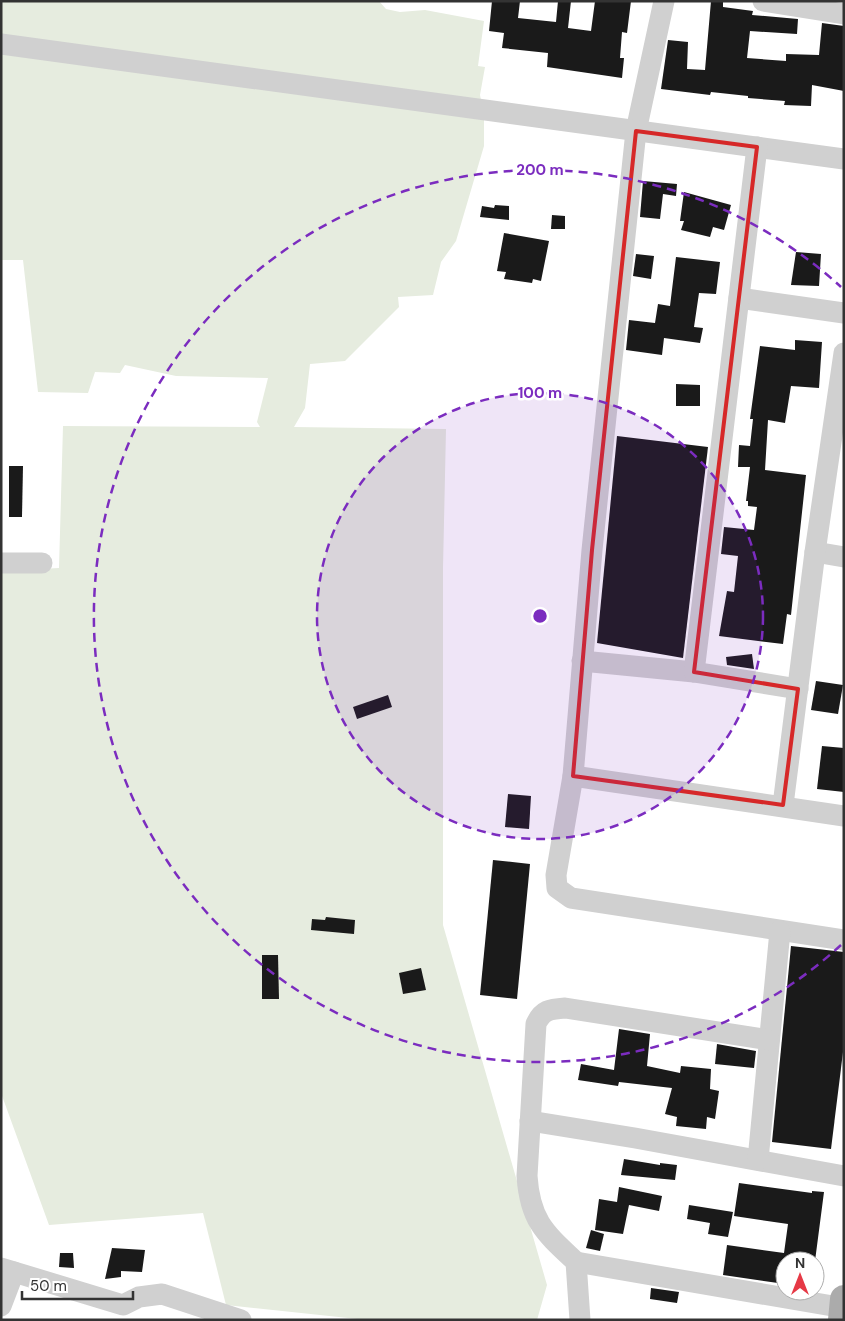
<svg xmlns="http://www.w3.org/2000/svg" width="845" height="1321" viewBox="0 0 845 1321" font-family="'DM Sans',sans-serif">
<rect width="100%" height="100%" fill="#fff"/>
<path fill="#e6ecdf" d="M 1,1 L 379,1 L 386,9 L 400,12 L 425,10 L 484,21 L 478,66 L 485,67 L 480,95 L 484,115 L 484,146 L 456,241 L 441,262 L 433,295 L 398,297 L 399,307 L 345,361 L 310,364 L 305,408 L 294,427 L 446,429 L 443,568 L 443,925 L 547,1285 L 537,1320 L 367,1320 L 226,1305 L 203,1213 L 49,1225 L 1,1093 L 1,571 L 59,568 L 63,426 L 260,427 L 257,422 L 268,378 L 176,376 L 125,365 L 120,373 L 95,372 L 88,393 L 38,392 L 23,260 L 1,260 Z"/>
<g fill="#1a1a1a">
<path d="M 492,1 L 520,1 L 518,18 L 556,22 L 558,1 L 571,1 L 568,28 L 591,31 L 595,1 L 631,1 L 627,33 L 622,32 L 620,58 L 624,58 L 622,78 L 547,67 L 548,53 L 502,48 L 504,33 L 489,31 Z"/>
<path d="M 711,1 L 723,1 L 723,7 L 753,11 L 752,15 L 798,19 L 797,34 L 750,31 L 747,58 L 786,61 L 786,54 L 819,55 L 822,23 L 844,26 L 844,91 L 812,85 L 811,106 L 784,105 L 785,101 L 748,98 L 748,96 L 711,92 L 710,95 L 661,89 L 668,40 L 688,42 L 687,69 L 705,70 Z"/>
<path d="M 643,181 L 677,184 L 676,196 L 663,194 L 660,219 L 640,217 Z"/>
<path d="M 684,192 L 731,205 L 724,230 L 713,227 L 710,237 L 681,230 L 684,221 L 680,221 Z"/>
<path d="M 495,205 L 509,206 L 509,220 L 480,217 L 482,206 L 494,208 Z"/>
<path d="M 552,215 L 565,216 L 565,229 L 551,229 Z"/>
<path d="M 504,233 L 549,241 L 541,281 L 533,279 L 532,283 L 504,279 L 506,272 L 497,271 Z"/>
<path d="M 796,252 L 821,254 L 819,286 L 791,285 Z"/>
<path d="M 636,254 L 654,256 L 651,279 L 633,276 Z"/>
<path d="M 676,257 L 720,262 L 716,294 L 699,293 L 694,327 L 703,328 L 700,343 L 664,338 L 662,355 L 626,350 L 629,320 L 655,323 L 658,304 L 670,306 Z"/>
<path d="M 795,340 L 822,342 L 819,388 L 791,386 L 785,423 L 768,420 L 765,470 L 806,475 L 791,615 L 787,614 L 783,644 L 719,636 L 727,591 L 734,592 L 738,556 L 721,554 L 724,527 L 754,530 L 757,507 L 748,506 L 748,501 L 746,501 L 750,467 L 738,467 L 739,445 L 750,446 L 753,419 L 750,419 L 760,346 L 795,350 Z"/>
<path d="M 676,384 L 700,385 L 700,406 L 676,406 Z"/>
<path d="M 617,436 L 708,447 L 683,658 L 597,643 Z"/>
<path d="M 9,466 L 23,466 L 22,517 L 9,517 Z"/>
<path d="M 752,654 L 754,669 L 727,665 L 726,657 Z"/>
<path d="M 816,681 L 843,685 L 838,714 L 811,710 Z"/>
<path d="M 388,695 L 392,707 L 357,719 L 353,707 Z"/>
<path d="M 822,746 L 844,748 L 844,792 L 817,789 Z"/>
<path d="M 508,794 L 531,796 L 529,829 L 505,827 Z"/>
<path d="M 493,860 L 530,864 L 517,999 L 480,995 Z"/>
<path d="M 326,917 L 355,920 L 354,934 L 311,930 L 312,919 L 325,920 Z"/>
<path d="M 791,946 L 844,952 L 844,1044 L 831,1149 L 772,1142 Z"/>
<path d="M 262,955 L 278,955 L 279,999 L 262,999 Z"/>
<path d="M 421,968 L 426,990 L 403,994 L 399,973 Z"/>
<path d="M 619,1029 L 650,1034 L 647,1066 L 680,1073 L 681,1066 L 711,1069 L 710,1089 L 719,1091 L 715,1119 L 707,1117 L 706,1129 L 676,1126 L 677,1117 L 665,1114 L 672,1088 L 619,1082 L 618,1086 L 578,1080 L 581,1064 L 614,1070 Z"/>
<path d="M 717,1044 L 756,1051 L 754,1068 L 715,1064 Z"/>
<path d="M 624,1159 L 660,1165 L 660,1163 L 677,1165 L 675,1180 L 621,1175 Z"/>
<path d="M 739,1183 L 812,1193 L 812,1191 L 824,1192 L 815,1261 L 785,1261 L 785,1284 L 723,1275 L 727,1245 L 784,1253 L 788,1224 L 734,1216 Z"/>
<path d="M 619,1187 L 662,1196 L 659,1211 L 629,1205 L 623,1234 L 595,1230 L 599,1199 L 617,1202 Z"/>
<path d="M 689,1205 L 733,1212 L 728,1237 L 708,1234 L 710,1223 L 687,1219 Z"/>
<path d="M 591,1230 L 604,1234 L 600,1251 L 586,1248 Z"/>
<path d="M 112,1248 L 145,1250 L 142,1272 L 121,1271 L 121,1277 L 105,1279 Z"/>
<path d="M 60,1253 L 73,1253 L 74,1268 L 59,1267 Z"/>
<path d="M 651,1288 L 679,1292 L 677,1303 L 650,1299 Z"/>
</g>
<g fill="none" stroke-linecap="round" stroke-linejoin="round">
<g stroke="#d0d0d0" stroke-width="21">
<path d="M 664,1 L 636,131 L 592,550 L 573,776 L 556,875 L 557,888 L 571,898 L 844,940"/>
<path d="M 763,1 L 844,14"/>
<path d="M 1,44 L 844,159"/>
<path d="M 739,298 L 844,313"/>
<path d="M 815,552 L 844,557"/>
<path d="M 1,563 L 42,563"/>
<path d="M 582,661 L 694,672 L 798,689"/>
<path d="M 694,672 L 757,147"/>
<path d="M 573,776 L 844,816"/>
<path d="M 783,805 L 815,552 L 844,353"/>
<path d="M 530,1121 L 635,1138 L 844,1176"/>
<path d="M 758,1160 L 780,931"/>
<path d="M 576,1262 L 844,1308"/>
<path d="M 1,1268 L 123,1305 L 139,1297 L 162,1294 L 241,1320"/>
<path d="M 1,1306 L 14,1272"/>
<path d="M 580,1320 L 576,1262 C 545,1233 530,1221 527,1176 L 536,1024 C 542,1010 550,1009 565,1008 L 769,1040"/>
</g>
<path stroke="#ababab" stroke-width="28" d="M 842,1320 L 844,1299"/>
</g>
<path fill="none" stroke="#d62828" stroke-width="4" stroke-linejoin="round" d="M 636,131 L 757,147 L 694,672 L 798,689 L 783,805 L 573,776 L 592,550 Z"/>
<circle cx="540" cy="616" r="223" fill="#7b2cbf" fill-opacity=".12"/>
<g fill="none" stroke="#7b2cbf" stroke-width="2.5" stroke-dasharray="9 6">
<circle cx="540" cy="616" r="223"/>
<path d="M841 945A446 446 0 1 1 841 287"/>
</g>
<circle cx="540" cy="616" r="8" fill="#7b2cbf" stroke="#fff" stroke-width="2.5"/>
<g font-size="15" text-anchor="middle" font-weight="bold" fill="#7b2cbf" stroke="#fff" stroke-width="5" stroke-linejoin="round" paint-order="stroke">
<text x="540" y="175">200 m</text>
<text x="540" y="398">100 m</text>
</g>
<rect width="845" height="1321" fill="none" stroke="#333333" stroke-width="5"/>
<g transform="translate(800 1276)"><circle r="24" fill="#ffffff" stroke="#adadad"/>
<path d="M0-4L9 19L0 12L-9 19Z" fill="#e63946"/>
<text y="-8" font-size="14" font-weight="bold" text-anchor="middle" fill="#333333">N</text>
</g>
<path d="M22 1291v8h111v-8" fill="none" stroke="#333333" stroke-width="2.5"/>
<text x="30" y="1291" font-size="15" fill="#333333" stroke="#ffffff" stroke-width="4" paint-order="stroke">50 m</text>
</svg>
